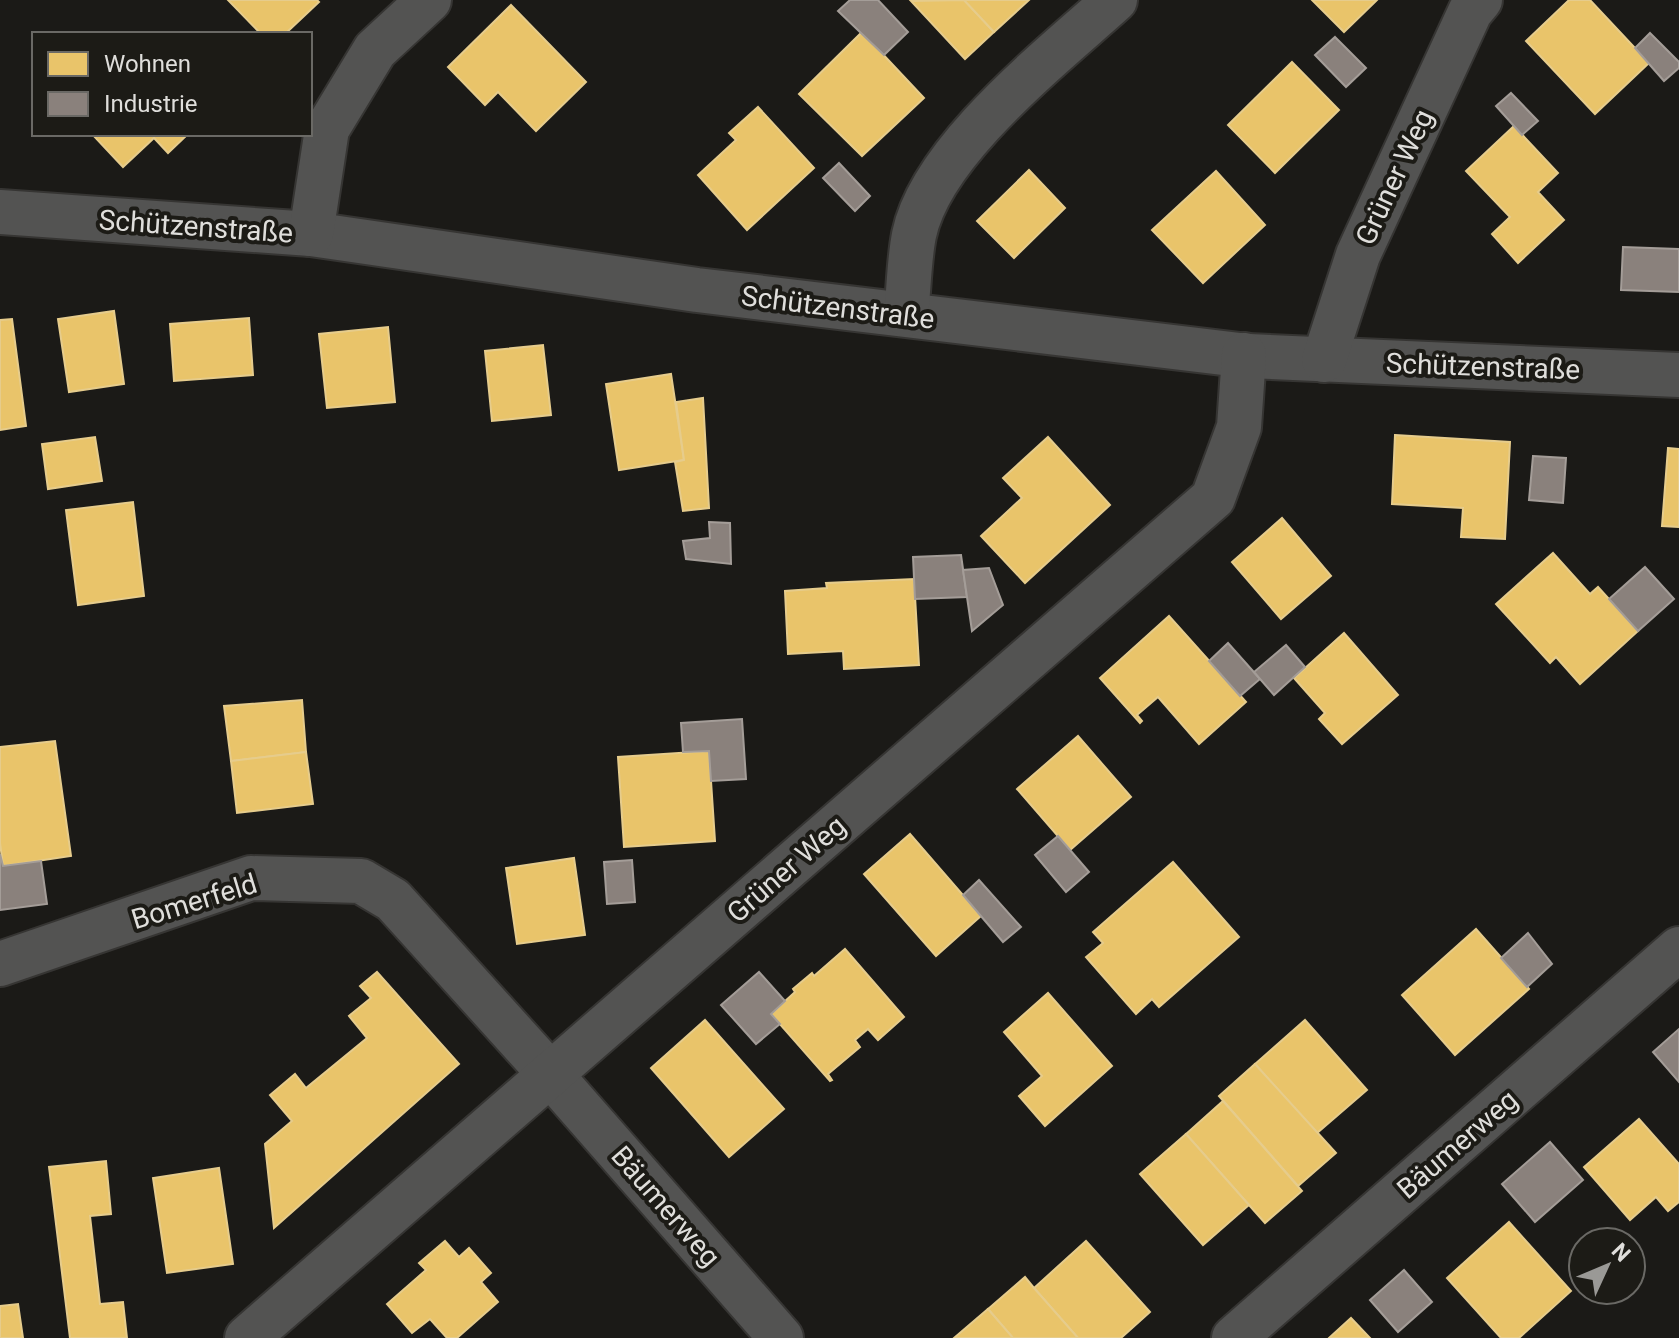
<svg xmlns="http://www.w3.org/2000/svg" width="1679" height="1338" viewBox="0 0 1679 1338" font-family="Roboto,sans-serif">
<rect width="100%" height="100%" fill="#1b1a17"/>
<g fill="#e9c46a" stroke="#e6cc8c" stroke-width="2">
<path d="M 228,0 L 317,0 L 319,2 L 285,34 L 261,34 Z"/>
<path d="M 964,0 L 994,32 L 965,59 L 911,1 Z"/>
<path d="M 964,0 L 1029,0 L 994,32 Z"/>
<path d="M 1312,0 L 1377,0 L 1344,32 Z"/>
<path d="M 1569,0 L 1590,0 L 1649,63 L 1595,114 L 1526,41 Z"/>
<path d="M 511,5 L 586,82 L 536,131 L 498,92 L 485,105 L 448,67 Z"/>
<path d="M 862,32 L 924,98 L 862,156 L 799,94 Z"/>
<path d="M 1292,62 L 1339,110 L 1275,173 L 1228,125 Z"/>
<path d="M 758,107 L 814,168 L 747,230 L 698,175 L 736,140 L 729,133 Z"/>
<path d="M 1514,126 L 1558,173 L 1538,192 L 1564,220 L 1518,263 L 1492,234 L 1510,217 L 1466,171 Z"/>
<path d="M 92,134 L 188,134 L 168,153 L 154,138 L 123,167 Z"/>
<path d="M 1029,170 L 1065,208 L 1014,258 L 977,221 Z"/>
<path d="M 1216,171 L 1265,225 L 1203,283 L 1152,230 Z"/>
<path d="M 114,311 L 124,384 L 69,392 L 58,319 Z"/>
<path d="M 249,318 L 253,375 L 174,381 L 170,324 Z"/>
<path d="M 12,319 L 26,426 L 0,430 L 0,320 Z"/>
<path d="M 388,327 L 395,402 L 327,408 L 319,334 Z"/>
<path d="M 543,345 L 551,415 L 492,421 L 485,351 Z"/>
<path d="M 671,374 L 684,460 L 619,470 L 606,384 Z"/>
<path d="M 703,398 L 709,508 L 683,511 L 675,462 L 684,460 L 676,402 Z"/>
<path d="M 1395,435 L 1510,442 L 1505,539 L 1461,537 L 1463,508 L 1392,504 Z"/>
<path d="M 95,437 L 102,481 L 48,489 L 42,444 Z"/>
<path d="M 1048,437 L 1110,505 L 1025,583 L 981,536 L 1022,498 L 1003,478 Z"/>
<path d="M 1668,448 L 1679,449 L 1679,527 L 1662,526 Z"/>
<path d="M 133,502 L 144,596 L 78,605 L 66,510 Z"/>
<path d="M 1282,518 L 1331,576 L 1281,619 L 1232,562 Z"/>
<path d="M 1553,553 L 1590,594 L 1598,587 L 1638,631 L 1580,684 L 1556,657 L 1550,663 L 1496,604 Z"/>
<path d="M 914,579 L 919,665 L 844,669 L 843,651 L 788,654 L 785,591 L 827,588 L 826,583 Z"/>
<path d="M 1169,616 L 1246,702 L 1199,744 L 1158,697 L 1137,715 L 1142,721 L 1140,723 L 1100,678 Z"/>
<path d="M 1344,633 L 1398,695 L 1342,744 L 1319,719 L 1325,713 L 1294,678 Z"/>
<path d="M 302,700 L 306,752 L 231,761 L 224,706 Z"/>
<path d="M 1078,736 L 1131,797 L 1070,850 L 1017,789 Z"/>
<path d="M 55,741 L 71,856 L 3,866 L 0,843 L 0,747 Z"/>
<path d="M 709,751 L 715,841 L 624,847 L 618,757 Z"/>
<path d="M 306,752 L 313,804 L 237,813 L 231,761 Z"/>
<path d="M 910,834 L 981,916 L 936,956 L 864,874 Z"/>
<path d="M 574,858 L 585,935 L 517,944 L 506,868 Z"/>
<path d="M 1173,862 L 1239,937 L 1159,1007 L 1152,999 L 1136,1014 L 1086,957 L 1103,943 L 1093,932 Z"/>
<path d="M 1476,929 L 1529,989 L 1455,1055 L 1402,995 Z"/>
<path d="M 845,949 L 904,1017 L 878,1040 L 868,1029 L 855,1040 L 860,1047 L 828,1074 L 832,1080 L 830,1081 L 771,1014 L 795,992 L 793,989 L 812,973 L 814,976 Z"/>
<path d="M 377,972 L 459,1064 L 274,1228 L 265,1144 L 292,1121 L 270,1095 L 295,1074 L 306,1088 L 367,1038 L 349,1016 L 371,998 L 360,986 Z"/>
<path d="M 1048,993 L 1112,1066 L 1045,1126 L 1019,1096 L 1042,1076 L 1004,1032 Z"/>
<path d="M 705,1020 L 784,1109 L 729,1157 L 651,1068 Z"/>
<path d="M 1305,1020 L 1367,1090 L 1317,1133 L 1255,1064 Z"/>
<path d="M 1255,1064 L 1336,1153 L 1298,1186 L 1219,1096 Z"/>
<path d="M 1223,1101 L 1302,1191 L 1265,1223 L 1186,1134 Z"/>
<path d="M 1639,1119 L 1679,1164 L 1679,1202 L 1668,1211 L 1656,1197 L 1630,1220 L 1584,1167 Z"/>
<path d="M 1186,1134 L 1249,1205 L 1203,1245 L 1140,1174 Z"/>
<path d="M 106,1161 L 111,1214 L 90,1216 L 100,1304 L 123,1302 L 127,1338 L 70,1338 L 49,1167 Z"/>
<path d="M 219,1168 L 233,1264 L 167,1273 L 153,1178 Z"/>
<path d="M 1509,1222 L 1571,1291 L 1519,1338 L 1501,1338 L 1447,1278 Z"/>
<path d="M 445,1241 L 459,1257 L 469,1248 L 491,1273 L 481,1282 L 498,1302 L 457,1338 L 447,1338 L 430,1319 L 412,1333 L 387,1304 L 426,1270 L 419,1263 Z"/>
<path d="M 1086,1241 L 1150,1312 L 1121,1338 L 1078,1338 L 1034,1288 Z"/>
<path d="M 1025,1277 L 1034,1288 L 1078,1338 L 1013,1338 L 988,1309 Z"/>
<path d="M 18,1304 L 23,1338 L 0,1338 L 0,1306 Z"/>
<path d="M 988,1309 L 1013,1338 L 954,1338 Z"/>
<path d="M 1351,1318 L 1370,1338 L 1329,1338 Z"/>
</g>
<g fill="#8a817c" stroke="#a49d98" stroke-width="2">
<path d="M 850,0 L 878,0 L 908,32 L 884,55 L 838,11 Z"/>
<path d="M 1650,33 L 1679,62 L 1679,68 L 1664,81 L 1635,48 Z"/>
<path d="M 1335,37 L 1366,68 L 1346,87 L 1315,55 Z"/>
<path d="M 1511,93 L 1538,121 L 1522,135 L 1496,106 Z"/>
<path d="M 839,163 L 870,196 L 855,211 L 823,178 Z"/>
<path d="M 1623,247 L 1679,249 L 1679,292 L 1621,290 Z"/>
<path d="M 1533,456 L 1566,458 L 1563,503 L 1529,500 Z"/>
<path d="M 709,522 L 730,523 L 731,564 L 686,559 L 683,541 L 710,538 Z"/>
<path d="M 961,555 L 967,597 L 915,599 L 913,557 Z"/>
<path d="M 1645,567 L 1674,599 L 1638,631 L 1609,599 Z"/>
<path d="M 989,568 L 1003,605 L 972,631 L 963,570 Z"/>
<path d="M 1228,643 L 1260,679 L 1240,696 L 1209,661 Z"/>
<path d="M 1286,645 L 1305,667 L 1274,695 L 1254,672 Z"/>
<path d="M 742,719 L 746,779 L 711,781 L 709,751 L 683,752 L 681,723 Z"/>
<path d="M 1058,836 L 1089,872 L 1066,892 L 1035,855 Z"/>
<path d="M 0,854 L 3,866 L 41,861 L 47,904 L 0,910 Z"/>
<path d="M 632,860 L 635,902 L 607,904 L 604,862 Z"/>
<path d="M 979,880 L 1021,927 L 1003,942 L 963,895 Z"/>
<path d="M 1528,933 L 1552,964 L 1527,987 L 1501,958 Z"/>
<path d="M 759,972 L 785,1001 L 771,1014 L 780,1024 L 756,1044 L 721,1005 Z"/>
<path d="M 1679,1029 L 1679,1082 L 1653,1052 Z"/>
<path d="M 1550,1142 L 1583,1180 L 1535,1222 L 1502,1184 Z"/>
<path d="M 1404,1270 L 1432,1302 L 1398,1332 L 1370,1300 Z"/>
</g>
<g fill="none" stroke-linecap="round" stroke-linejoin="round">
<defs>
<g id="minor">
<path d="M 0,212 L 311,234 L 697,290 L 1248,356 L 1679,375"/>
<path d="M 311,234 L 327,129 L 375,50 L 429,0"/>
<path d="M 906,314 C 909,288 909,260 914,235 C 931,151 1053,56 1115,0"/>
<path d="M 1324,360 L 1358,255 L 1470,12 L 1480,0"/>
<path d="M 0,964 L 251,878 L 361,881 L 393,900 L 551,1075 L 781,1338"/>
<path d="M 247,1338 L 1213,498 L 1239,427 L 1244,355"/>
<path d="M 1234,1338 L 1679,949"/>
</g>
</defs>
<use href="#minor" stroke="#363533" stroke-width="48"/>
<use href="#minor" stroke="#535352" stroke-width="44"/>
</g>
<g text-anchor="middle" stroke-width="8" stroke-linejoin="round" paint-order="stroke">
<g font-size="28" fill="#dfdedb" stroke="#1c1b16">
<text transform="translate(1394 177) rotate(-65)" y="10">Grüner Weg</text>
<text transform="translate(196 226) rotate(4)" y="10">Schützenstraße</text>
<text transform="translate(838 307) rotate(7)" y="10">Schützenstraße</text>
<text transform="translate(1483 366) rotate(2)" y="10">Schützenstraße</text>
<text transform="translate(786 869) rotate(-41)" y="10">Grüner Weg</text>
<text transform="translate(194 901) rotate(-17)" y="10">Bomerfeld</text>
<text transform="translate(1457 1144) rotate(-41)" y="10">Bäumerweg</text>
<text transform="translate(666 1206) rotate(49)" y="10">Bäumerweg</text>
</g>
</g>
<rect x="32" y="32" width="280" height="104" fill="#1c1b16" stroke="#6a6965" stroke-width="2"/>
<rect x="48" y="52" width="40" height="24" fill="#e9c46a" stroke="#6a6965" stroke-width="2"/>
<text x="104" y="72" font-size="24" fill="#dfdedb">Wohnen</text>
<rect x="48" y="92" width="40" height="24" fill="#8a817c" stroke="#6a6965" stroke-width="2"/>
<text x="104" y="112" font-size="24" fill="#dfdedb">Industrie</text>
<g transform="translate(1607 1266) rotate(46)"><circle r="38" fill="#1c1b16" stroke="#6a6965" stroke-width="2"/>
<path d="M0-6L14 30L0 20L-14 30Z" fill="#9a9996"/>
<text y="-12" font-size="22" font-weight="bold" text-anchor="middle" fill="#dfdedb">N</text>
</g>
</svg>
